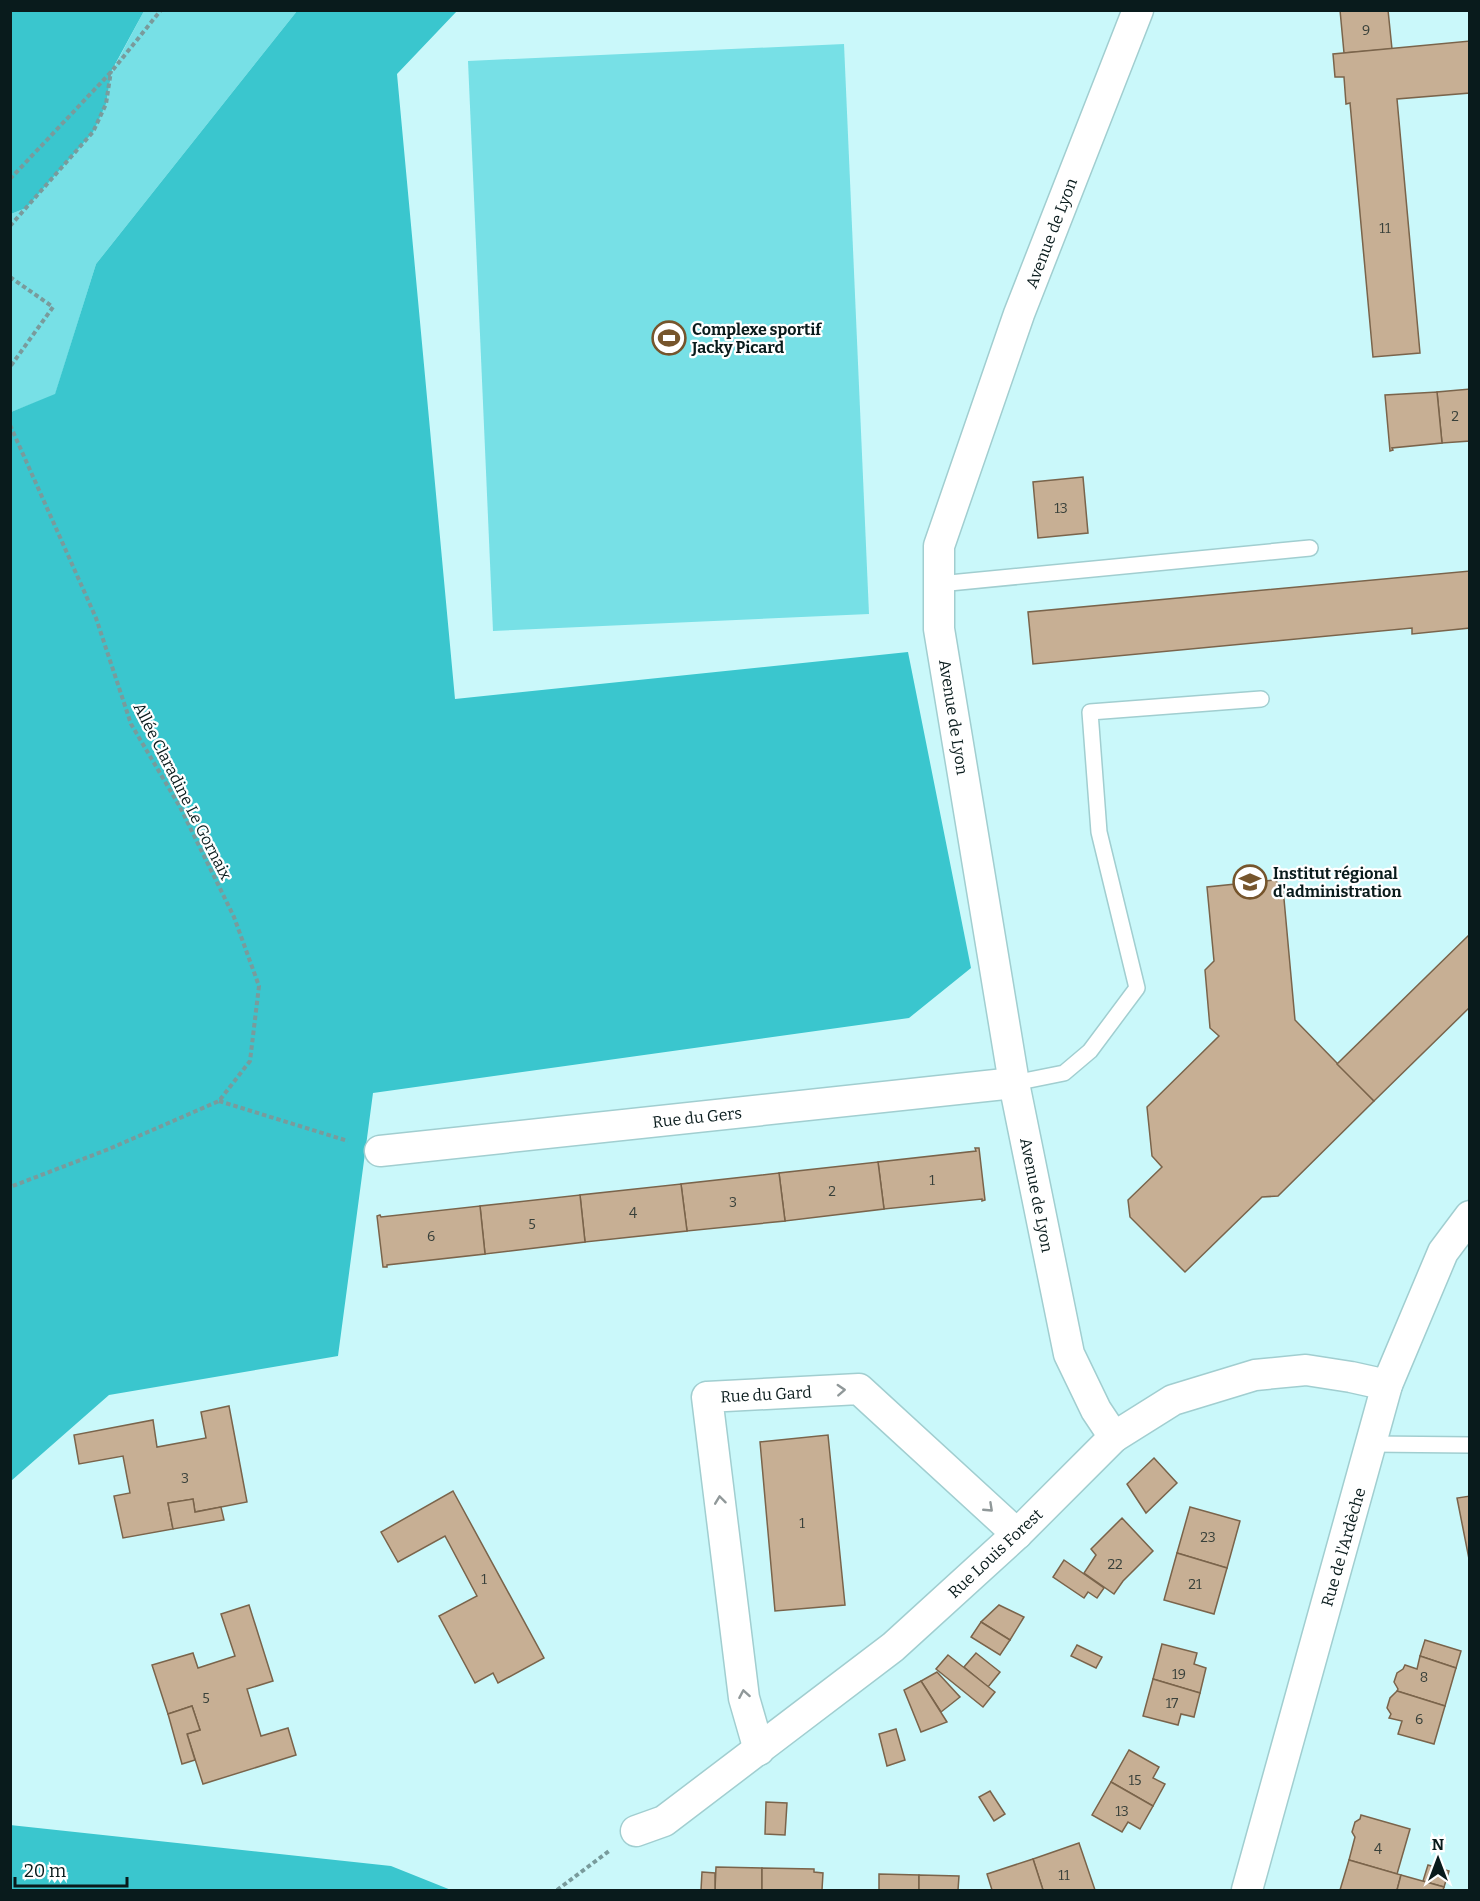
<svg xmlns="http://www.w3.org/2000/svg" width="1480" height="1901" viewBox="0 0 1480 1901" font-family="Bitter,serif">
<rect width="100%" height="100%" fill="#caf8fa"/>
<g fill="#77e0e6">
<path d="M 144,11 L 297,11 L 96,264 L 55,395 L 11,412 L 11,214 L 26,208 L 106,104 L 112,71 Z"/>
<path d="M 844,44 L 869,614 L 493,631 L 468,61 Z"/>
</g>
<g fill="#3ac6ce">
<path d="M 11,10 L 144,11 L 112,70 L 106,104 L 93,132 L 26,208 L 11,214 Z"/>
<path d="M 297,11 L 457,11 L 397,74 L 455,699 L 908,652 L 971,968 L 909,1018 L 373,1093 L 338,1356 L 109,1395 L 11,1481 L 11,412 L 55,394 L 96,264 Z"/>
<path d="M 10,1825 L 391,1866 L 451,1890 L 11,1890 Z"/>
</g>
<g fill="#c7af94" stroke="#7a644b" stroke-width="1.5">
<path d="M 1340,10 L 1388,10 L 1392,49 L 1344,53 Z"/>
<path d="M 1470,41 L 1470,93 L 1397,99 L 1420,353 L 1373,357 L 1350,103 L 1346,104 L 1344,77 L 1335,77 L 1333,54 Z"/>
<path d="M 1470,389 L 1470,441 L 1442,443 L 1437,392 Z"/>
<path d="M 1437,392 L 1442,443 L 1392,448 L 1393,450 L 1390,451 L 1385,395 Z"/>
<path d="M 1083,477 L 1088,533 L 1038,538 L 1033,482 Z"/>
<path d="M 1470,571 L 1470,628 L 1412,634 L 1412,628 L 1033,664 L 1028,612 Z"/>
<path d="M 1275,880 L 1283,888 L 1295,1020 L 1374,1101 L 1278,1196 L 1262,1197 L 1185,1272 L 1130,1217 L 1128,1200 L 1162,1167 L 1152,1156 L 1147,1107 L 1219,1036 L 1210,1028 L 1205,970 L 1214,961 L 1207,887 Z"/>
<path d="M 1470,934 L 1470,1007 L 1374,1101 L 1337,1064 Z"/>
<path d="M 975,1148 L 979,1148 L 985,1200 L 982,1201 L 982,1199 L 884,1209 L 878,1162 L 976,1151 Z"/>
<path d="M 878,1162 L 884,1209 L 785,1221 L 779,1173 Z"/>
<path d="M 779,1173 L 785,1221 L 687,1231 L 681,1184 Z"/>
<path d="M 681,1184 L 687,1231 L 585,1242 L 580,1195 Z"/>
<path d="M 580,1195 L 585,1242 L 485,1254 L 480,1206 Z"/>
<path d="M 480,1206 L 485,1254 L 387,1265 L 387,1267 L 383,1267 L 377,1216 L 380,1215 L 381,1217 Z"/>
<path d="M 229,1406 L 247,1502 L 195,1512 L 193,1499 L 168,1503 L 173,1529 L 123,1538 L 114,1496 L 130,1493 L 123,1456 L 79,1464 L 74,1435 L 153,1420 L 157,1447 L 206,1438 L 201,1412 Z"/>
<path d="M 828,1435 L 845,1605 L 775,1611 L 760,1442 Z"/>
<path d="M 1154,1458 L 1177,1483 L 1146,1513 L 1127,1484 Z"/>
<path d="M 453,1491 L 544,1658 L 498,1683 L 493,1673 L 475,1683 L 439,1616 L 477,1596 L 445,1536 L 398,1562 L 381,1532 Z"/>
<path d="M 1470,1496 L 1470,1564 L 1457,1498 Z"/>
<path d="M 193,1499 L 195,1512 L 221,1507 L 224,1520 L 173,1529 L 168,1503 Z"/>
<path d="M 1190,1507 L 1240,1521 L 1227,1568 L 1177,1553 Z"/>
<path d="M 1122,1518 L 1153,1551 L 1123,1581 L 1114,1594 L 1084,1573 L 1096,1555 L 1091,1549 Z"/>
<path d="M 1177,1553 L 1227,1568 L 1214,1614 L 1164,1600 Z"/>
<path d="M 1064,1560 L 1104,1588 L 1097,1598 L 1088,1592 L 1084,1598 L 1053,1577 Z"/>
<path d="M 249,1605 L 273,1681 L 247,1689 L 261,1736 L 288,1728 L 296,1755 L 203,1784 L 187,1734 L 200,1730 L 192,1706 L 168,1714 L 152,1665 L 193,1653 L 198,1668 L 235,1656 L 221,1614 Z"/>
<path d="M 999,1605 L 1024,1617 L 1010,1640 L 981,1622 Z"/>
<path d="M 981,1622 L 1010,1640 L 1000,1655 L 971,1637 Z"/>
<path d="M 1425,1640 L 1461,1651 L 1456,1668 L 1420,1656 Z"/>
<path d="M 1162,1644 L 1197,1653 L 1194,1664 L 1206,1668 L 1200,1693 L 1153,1679 Z"/>
<path d="M 1077,1645 L 1102,1657 L 1096,1668 L 1071,1656 Z"/>
<path d="M 976,1653 L 1000,1672 L 988,1687 L 964,1667 Z"/>
<path d="M 948,1655 L 995,1692 L 983,1707 L 936,1669 Z"/>
<path d="M 1420,1656 L 1456,1668 L 1445,1706 L 1397,1691 L 1398,1689 L 1394,1682 L 1397,1673 L 1403,1669 L 1405,1665 L 1417,1669 Z"/>
<path d="M 937,1672 L 960,1697 L 941,1712 L 921,1681 Z"/>
<path d="M 1153,1679 L 1200,1693 L 1194,1717 L 1181,1714 L 1178,1725 L 1143,1716 Z"/>
<path d="M 921,1681 L 947,1722 L 921,1732 L 904,1690 Z"/>
<path d="M 1397,1691 L 1445,1706 L 1434,1744 L 1398,1734 L 1402,1721 L 1389,1718 L 1391,1714 L 1387,1708 L 1390,1698 Z"/>
<path d="M 192,1706 L 200,1730 L 187,1734 L 195,1760 L 182,1764 L 168,1714 Z"/>
<path d="M 896,1729 L 905,1760 L 887,1766 L 879,1734 Z"/>
<path d="M 1129,1750 L 1159,1767 L 1153,1778 L 1165,1784 L 1153,1806 L 1111,1782 Z"/>
<path d="M 1111,1782 L 1153,1806 L 1140,1829 L 1128,1822 L 1122,1832 L 1092,1815 Z"/>
<path d="M 990,1791 L 1005,1814 L 994,1821 L 979,1797 Z"/>
<path d="M 766,1802 L 787,1803 L 785,1835 L 765,1834 Z"/>
<path d="M 1361,1815 L 1410,1829 L 1397,1874 L 1349,1860 L 1355,1837 L 1352,1832 L 1355,1822 L 1360,1819 Z"/>
<path d="M 1079,1843 L 1095,1890 L 1043,1890 L 1033,1859 Z"/>
<path d="M 1033,1859 L 1043,1890 L 992,1890 L 987,1874 Z"/>
<path d="M 1349,1860 L 1401,1875 L 1397,1890 L 1340,1890 Z"/>
<path d="M 1428,1865 L 1449,1871 L 1444,1887 L 1423,1881 Z"/>
<path d="M 716,1867 L 762,1868 L 762,1890 L 715,1890 Z"/>
<path d="M 762,1868 L 814,1869 L 814,1872 L 823,1873 L 822,1890 L 762,1890 Z"/>
<path d="M 702,1872 L 715,1873 L 715,1890 L 701,1890 Z"/>
<path d="M 879,1874 L 919,1875 L 919,1890 L 879,1890 Z"/>
<path d="M 919,1875 L 959,1876 L 958,1890 L 919,1890 Z"/>
<path d="M 1401,1875 L 1444,1887 L 1443,1890 L 1397,1890 Z"/>
</g>
<g fill="none" stroke-linecap="round" stroke-linejoin="round">
<defs>
<g id="service">
<path d="M 939,584 L 1310,548"/>
<path d="M 1014,1083 L 1064,1073 L 1090,1051 L 1137,988 L 1099,832 L 1090,712 L 1261,699"/>
<path d="M 1371,1444 L 1470,1445"/>
</g>
<g id="minor">
<path d="M 380,1151 L 1014,1083"/>
<path d="M 1114,1437 L 1096,1410 L 1069,1354 L 1014,1083 L 939,629 L 939,546 L 1019,314 L 1138,10"/>
<path d="M 759,1750 L 744,1698 L 707,1397 L 859,1389 L 1017,1534"/>
<path d="M 636,1831 L 664,1821 L 893,1647 L 1017,1534 L 1114,1437 L 1173,1400 L 1255,1375 L 1306,1370 L 1351,1377 L 1387,1385"/>
<path d="M 1247,1890 L 1387,1385 L 1443,1252 L 1470,1216"/>
</g>
</defs>
<use href="#service" stroke="#a1ced0" stroke-width="18"/>
<use href="#minor" stroke="#a1ced0" stroke-width="33"/>
<g stroke="#799b9c" stroke-width="4" stroke-dasharray="4.5 3" stroke-linecap="butt">
<path d="M 10,179 L 112,71 L 161,10"/>
<path d="M 10,226 L 93,132 L 106,104 L 111,71"/>
<path d="M 10,277 L 53,307 L 10,367"/>
<path d="M 10,425 L 96,618 L 131,724 L 180,807 L 234,917 L 259,986 L 250,1061 L 219,1101 L 109,1149 L 10,1187"/>
<path d="M 219,1101 L 348,1141"/>
<path d="M 557,1890 L 609,1851"/>
</g>
<use href="#service" stroke="#fff" stroke-width="15"/>
<use href="#minor" stroke="#fff" stroke-width="30"/>
</g>
<defs><path id="oneway-chevron" d="M-2-3.5L2.5 0L-2 3.5" fill="none" stroke-width="1.6" stroke-linecap="round" stroke-linejoin="round" transform="scale(1.5)"/></defs>
<g stroke="#909899">
<use href="#oneway-chevron" transform="translate(841 1390) rotate(-3)"/>
<use href="#oneway-chevron" transform="translate(720 1500) rotate(-97)"/>
<use href="#oneway-chevron" transform="translate(989 1508) rotate(43)"/>
<use href="#oneway-chevron" transform="translate(744 1694) rotate(-100)"/>
</g>
<defs>
<symbol id="stadium-ring" viewBox="-11 -11 22 22"><circle r="9.5" fill="#fff" stroke="#76552c" stroke-width="1.5"/><path d="M0-5a6.5 5 0 1 0 0 10a6.5 5 0 1 0 0-10ZM-3.5-1.8h7v3.6h-7Z" fill="#76552c"/></symbol>
<symbol id="university-ring" viewBox="-11 -11 22 22"><circle r="9.5" fill="#fff" stroke="#76552c" stroke-width="1.5"/><path d="M0-5L7-2L0 1L-7-2ZM-4 1L0 2.5L4 1V4Q0 6-4 4Z" fill="#76552c"/></symbol>
</defs>
<g fill-rule="evenodd">
<use href="#stadium-ring" x="650" y="319" width="38" height="38"/>
<use href="#university-ring" x="1231" y="863" width="38" height="38"/>
</g>
<g text-anchor="middle" stroke-width="4.5" stroke-linejoin="round" paint-order="stroke">
<g font-size="14" fill="#38403a">
<text x="1366" y="35">9</text>
<text x="1385" y="233">11</text>
<text x="1455" y="421">2</text>
<text x="1061" y="513">13</text>
<text x="932" y="1185">1</text>
<text x="832" y="1196">2</text>
<text x="733" y="1207">3</text>
<text x="633" y="1218">4</text>
<text x="532" y="1229">5</text>
<text x="431" y="1241">6</text>
<text x="185" y="1483">3</text>
<text x="802" y="1528">1</text>
<text x="1208" y="1542">23</text>
<text x="1115" y="1569">22</text>
<text x="484" y="1584">1</text>
<text x="1195" y="1589">21</text>
<text x="1179" y="1679">19</text>
<text x="1424" y="1682">8</text>
<text x="206" y="1703">5</text>
<text x="1172" y="1708">17</text>
<text x="1419" y="1724">6</text>
<text x="1135" y="1785">15</text>
<text x="1122" y="1816">13</text>
<text x="1378" y="1854">4</text>
<text x="1064" y="1880">11</text>
</g>
<g font-size="16" fill="#091b1c" stroke="#fff">
<text transform="translate(1051 233) rotate(-69)" y="6">Avenue de Lyon</text>
<text transform="translate(954 717) rotate(81)" y="6">Avenue de Lyon</text>
<text transform="translate(183 791) rotate(63)" y="6">Allée Claradine Le Gornaix</text>
<text transform="translate(697 1117) rotate(-6)" y="6">Rue du Gers</text>
<text transform="translate(1037 1195) rotate(79)" y="6">Avenue de Lyon</text>
<text transform="translate(766 1394) rotate(-3)" y="6">Rue du Gard</text>
<text transform="translate(1343 1547) rotate(-74)" y="6">Rue de l'Ardèche</text>
<text transform="translate(995 1553) rotate(-43)" y="6">Rue Louis Forest</text>
</g>
<g font-size="16" font-weight="bold" fill="#091b1c" stroke="#fff" text-anchor="start">
<text x="692" y="335">Complexe sportif<tspan x="692" dy="18">Jacky Picard</tspan></text>
<text x="1273" y="879">Institut régional<tspan x="1273" dy="18">d'administration</tspan></text>
</g>
</g>
<rect width="1480" height="1901" fill="none" stroke="#091b1c" stroke-width="24"/>
<g transform="translate(1438 1859)" stroke="#ffffff" stroke-width="4.5" paint-order="stroke">
<path d="M0-4.5L10 22L0 15L-10 22Z" fill="#091b1c"/>
<text y="-9" font-size="16" font-weight="bold" text-anchor="middle" fill="#091b1c">N</text>
</g>
<path d="M15 1877v9h112v-9" fill="none" stroke="#091b1c" stroke-width="3"/>
<text x="24" y="1877" font-size="18" fill="#091b1c" stroke="#ffffff" stroke-width="4.5" paint-order="stroke">20 m</text>
</svg>
